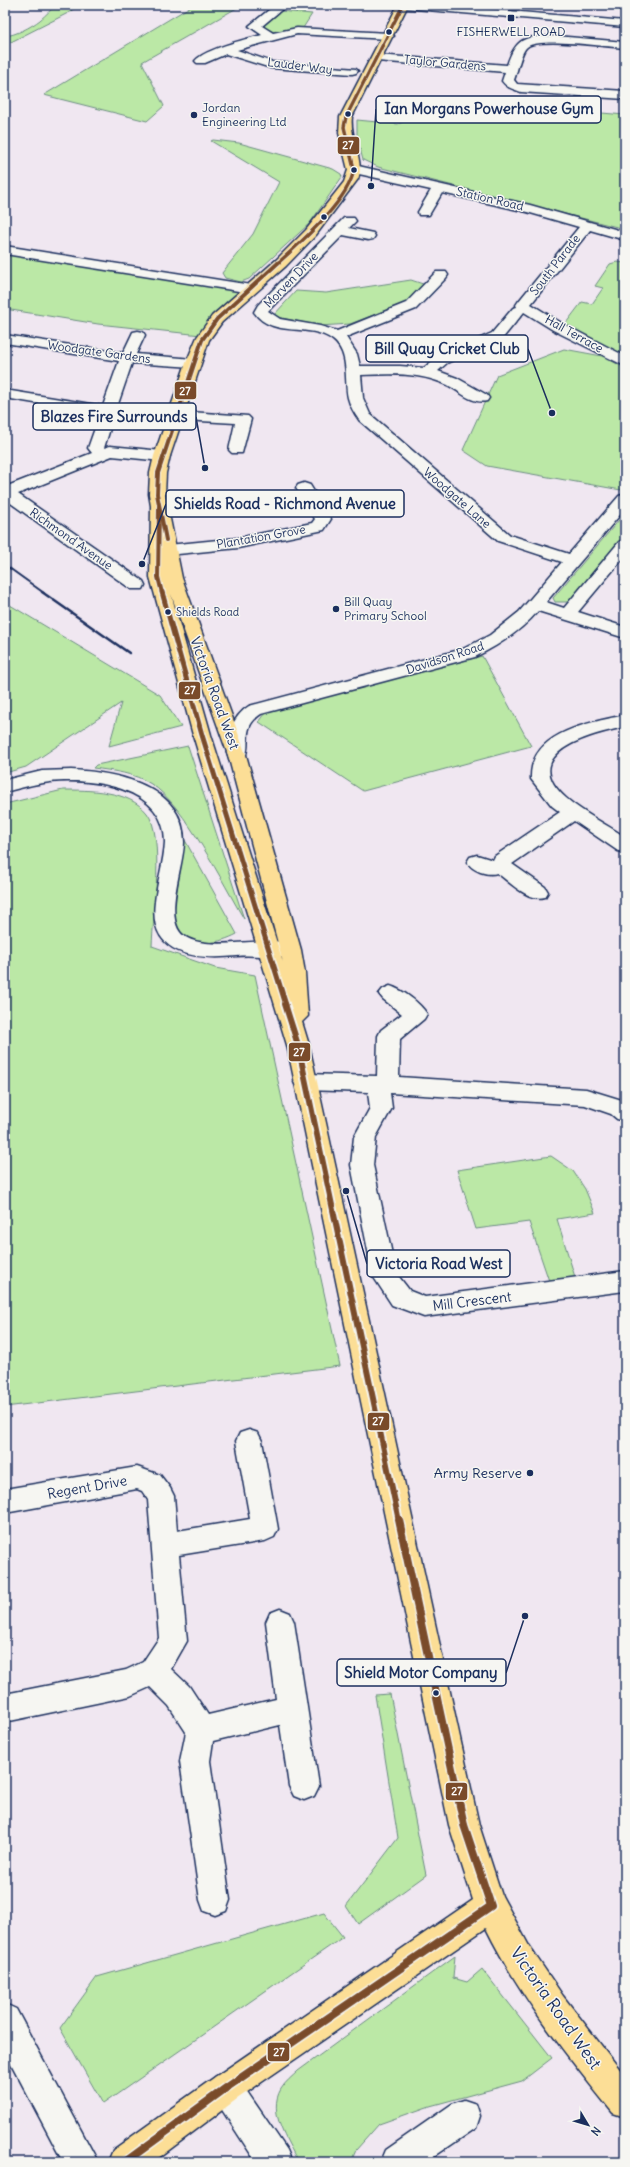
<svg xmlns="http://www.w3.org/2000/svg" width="630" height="2167" viewBox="0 0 630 2167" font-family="Delius,sans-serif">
<rect width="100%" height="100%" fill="#f0e7f1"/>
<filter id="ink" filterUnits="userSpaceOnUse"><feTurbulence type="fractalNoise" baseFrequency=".025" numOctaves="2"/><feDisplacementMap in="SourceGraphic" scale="8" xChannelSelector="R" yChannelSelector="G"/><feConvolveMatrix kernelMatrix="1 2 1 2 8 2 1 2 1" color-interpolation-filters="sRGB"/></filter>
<g filter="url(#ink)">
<g fill="#bbe8a6" stroke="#6b8c82">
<path d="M 57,5 L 79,5 L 68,13 L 5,45 L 5,36 C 16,35 31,27 40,20 C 46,15 51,9 57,5 Z"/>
<path d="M 193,5 L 242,5 L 142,62 L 164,106 L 147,121 L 44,95 Z"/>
<path d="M 280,11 L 312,14 L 303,28 L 274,32 L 260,26 Z"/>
<path d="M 415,97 L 625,115 L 625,229 L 378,167 L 363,160 L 357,138 L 357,120 L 398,124 L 403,122 Z"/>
<path d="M 213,140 L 239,143 L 333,169 L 341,174 L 342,177 L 310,223 L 249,279 L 241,282 L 225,278 L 222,273 L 253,234 L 279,182 L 211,141 Z"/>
<path d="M 5,253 L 247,289 L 201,335 L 98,324 L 5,309 Z"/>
<path d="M 617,262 L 625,263 L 625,359 L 563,327 L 582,302 L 592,304 L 603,288 L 595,286 L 610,264 Z"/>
<path d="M 411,280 L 426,285 L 407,302 L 350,324 L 320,326 L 273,316 L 296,291 L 326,293 Z"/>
<path d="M 564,349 L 602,356 L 625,368 L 625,485 L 621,490 L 487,466 L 463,450 L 497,375 Z"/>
<path d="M 625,513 L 625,534 L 568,602 L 555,602 L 553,598 Z"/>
<path d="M 5,602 L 160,695 L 181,727 L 109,746 L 121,703 L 26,767 L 5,773 Z"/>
<path d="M 482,656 L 531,746 L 363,791 L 259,722 L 265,714 L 273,710 Z"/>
<path d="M 188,746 L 244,919 C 223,884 185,805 151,784 C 134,773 114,771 93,768 L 96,765 Z"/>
<path d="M 63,790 C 88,790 129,790 147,813 C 165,836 153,915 152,946 L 215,968 L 255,975 L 340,1366 L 5,1407 L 5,804 Z"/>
<path d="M 181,833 L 237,934 C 220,943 196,948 181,934 C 177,930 174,925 171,921 L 183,855 Z"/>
<path d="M 551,1156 L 573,1171 L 585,1189 L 595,1213 L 557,1219 L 575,1277 L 549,1281 L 529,1222 L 476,1229 L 457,1170 Z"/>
<path d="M 390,1694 L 426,1875 L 358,1924 L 346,1906 L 398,1838 L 375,1695 Z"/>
<path d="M 324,1913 L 343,1937 L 103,2104 L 60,2028 L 97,1977 Z"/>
<path d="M 455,1956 L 453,1978 L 467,1982 L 482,1969 L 552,2058 L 522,2081 L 430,2106 L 379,2124 L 356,2150 L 351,2162 L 298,2162 C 288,2141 267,2112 281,2089 C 285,2082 293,2076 298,2071 Z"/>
</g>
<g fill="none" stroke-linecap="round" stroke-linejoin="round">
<defs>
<g id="minor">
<path d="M 275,5 L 287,5 L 262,26 L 273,33 L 297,28 L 388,33 L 394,36 L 388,39 L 297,34 L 237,50 L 272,62 L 356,69 L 358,71 L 356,73 L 352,74 L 271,68 L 226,54 L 205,63 L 197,63 L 195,61 C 205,49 246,39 262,35 L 249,26 Z"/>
<path d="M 398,5 L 441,5 L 625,21 L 625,27 L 403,8 Z"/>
<path d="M 556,36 L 625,42 L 625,48 C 608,47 539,37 527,47 C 521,51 517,73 514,80 L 517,84 L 625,91 L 625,99 L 521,92 C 513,89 507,88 502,81 L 505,72 L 377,61 L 371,58 L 377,55 L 507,65 C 517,35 527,37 556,36 Z"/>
<path d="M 354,165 L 530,205 L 625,232 L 625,240 L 590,230 L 531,304 L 563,324 L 625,356 L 625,366 L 553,330 L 524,312 L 502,339 L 447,363 L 438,371 L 457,378 L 487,395 L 489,398 L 487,401 C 471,405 457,388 443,383 C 417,372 388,374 361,375 L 363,398 L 370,414 L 510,535 L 569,554 L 619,496 L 625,494 L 625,509 L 546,602 L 564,608 L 619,542 L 625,540 L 625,556 L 578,612 L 625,627 L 625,638 L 538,611 C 521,631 499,645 475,657 L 261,714 C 239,729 253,744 244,759 L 237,761 L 230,759 C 220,743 234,715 249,706 L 463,649 L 490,635 L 519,612 L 562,562 L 498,541 L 359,420 C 354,413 350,406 348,398 C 344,380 350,353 333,340 C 310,322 272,339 254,312 L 258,305 L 344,218 L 354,218 L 356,221 L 349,228 L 373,233 L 375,236 L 373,239 L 368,240 L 343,235 L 268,311 L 280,319 L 320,326 L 337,331 L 406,303 L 436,272 L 446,272 L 448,275 L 446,278 L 416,309 L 346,337 L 357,354 L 360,366 L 400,366 L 424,368 L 437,357 L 492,333 L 513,308 L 517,307 L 516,305 L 518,302 L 579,227 L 527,212 L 442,193 L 429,215 L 419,215 L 418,212 L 431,190 L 350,172 L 348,169 L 350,166 Z"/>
<path d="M 5,246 L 251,285 L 258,289 L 251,293 L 5,254 Z"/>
<path d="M 138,331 L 143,332 L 145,335 L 136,354 L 193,359 L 198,360 L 200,363 L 198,366 L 193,367 L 132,363 L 117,407 L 248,416 L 251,419 L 242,453 L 232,453 L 229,450 L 235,423 L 114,416 L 104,448 L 110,446 L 162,451 L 167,453 L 170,456 L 167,459 L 162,461 L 112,456 L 18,494 L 143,581 L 145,585 L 143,589 L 131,589 L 5,499 L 5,487 L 92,453 L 88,448 L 100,414 L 5,398 L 5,390 L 103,406 L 119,361 L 5,343 L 5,335 L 123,353 L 133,332 Z"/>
<path d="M 304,483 L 310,485 L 331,519 L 324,530 L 238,548 L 158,556 L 152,554 L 150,551 L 152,548 L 158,546 L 238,538 L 312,523 L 315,519 L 296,488 L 298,485 Z"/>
<path d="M 625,715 L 625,727 C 591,734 516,753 566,798 C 583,813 606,824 625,837 L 625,852 L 618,851 L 574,821 L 512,864 L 545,887 L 548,892 L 545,897 C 528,902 510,882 497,873 C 487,876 473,871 467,862 L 470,857 L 477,855 L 493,860 L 495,856 L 560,812 L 552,806 L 531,779 C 529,732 589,723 625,715 Z"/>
<path d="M 71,770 C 115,772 184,785 184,842 C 184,865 162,920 184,936 C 208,953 262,935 294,944 L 297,949 L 294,954 C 277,959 255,954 237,956 C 197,960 148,956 155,902 C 157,882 164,862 165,842 C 165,786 91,778 50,782 C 34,784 20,788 5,792 L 5,780 L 42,771 Z"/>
<path d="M 390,986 C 403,990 420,1003 427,1014 L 424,1019 L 400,1039 L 399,1077 L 586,1089 L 625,1101 L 625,1121 L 617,1119 L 611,1114 L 585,1105 L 390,1093 L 392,1108 L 376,1137 L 373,1165 L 396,1273 L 410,1291 L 425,1297 L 625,1271 L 625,1291 L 424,1317 L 392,1305 L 373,1276 L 351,1165 L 354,1137 L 370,1108 L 368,1092 L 305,1090 L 297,1088 L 294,1082 L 297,1076 L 305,1074 L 377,1076 L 378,1036 L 381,1030 L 402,1014 L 383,999 L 379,994 L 383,989 Z"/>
<path d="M 249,1430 L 258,1433 L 262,1441 L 278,1529 L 274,1537 L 265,1541 L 179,1555 L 187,1641 L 171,1669 L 189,1686 L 208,1715 L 276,1699 L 266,1622 L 270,1613 L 280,1609 L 290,1613 L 294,1622 L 319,1786 L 314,1796 L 304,1800 L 294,1796 L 289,1786 L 280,1725 L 213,1741 L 210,1761 L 230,1900 L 226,1911 L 215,1915 L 204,1911 L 200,1900 L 180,1761 L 186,1732 L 169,1706 L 150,1687 L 130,1696 L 5,1722 L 5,1694 L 126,1670 L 143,1662 L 159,1638 L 148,1500 L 142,1491 L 137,1489 L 5,1513 L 5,1489 L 137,1467 L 160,1475 L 170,1488 L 174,1496 L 177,1531 L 250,1519 L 236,1441 L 240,1433 Z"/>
<path d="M 5,2004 L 16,2009 L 98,2162 L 63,2162 L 5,2052 Z"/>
<path d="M 226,2072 L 237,2077 L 287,2150 L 292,2162 L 256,2162 L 215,2099 L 210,2088 L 215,2077 Z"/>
<path d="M 464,2100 L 476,2104 L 480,2116 L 476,2128 L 426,2162 L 381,2162 L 386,2150 L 452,2104 Z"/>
</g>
<path id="major" d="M 398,5 L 408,5 L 352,117 C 349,137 365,162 358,179 L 316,235 L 286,266 L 222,322 L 209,340 L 170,456 L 166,473 L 165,494 L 182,578 L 246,755 L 301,950 L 305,973 L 308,1016 L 302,1022 L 309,1045 L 479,1825 L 502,1896 L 529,1946 L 563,1996 L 625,2076 L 625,2117 L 613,2113 C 566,2055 519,1995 486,1928 L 237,2099 L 153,2162 L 108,2162 L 113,2150 L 215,2077 L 473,1900 L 449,1825 L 287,1045 L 193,735 L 150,577 L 151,506 L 149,494 L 150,473 L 154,456 L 186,363 L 197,337 L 212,316 L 276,260 L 306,230 L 344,182 L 348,170 L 339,133 L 340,117 ZM 171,594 L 228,755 L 283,962 L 211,735 Z"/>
</defs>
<use href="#minor" stroke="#1b2f5e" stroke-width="3"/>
<use href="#major" stroke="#1b2f5e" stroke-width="3"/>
<use href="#minor" fill="#f6f6f2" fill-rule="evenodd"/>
<use href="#major" fill="#fcde96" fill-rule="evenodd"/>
<path stroke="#1b2f5e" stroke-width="2" d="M 5,565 L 44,593"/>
<path stroke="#1b2f5e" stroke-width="2.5" d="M 42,592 L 129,653"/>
<defs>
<path id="bus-1-far4" d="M 278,263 C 300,243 350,199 354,169 L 344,127 L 346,117 L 403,5"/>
<g id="bus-1-far3">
<path d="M 159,506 L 158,577 L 162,593"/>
<path d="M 166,540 L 157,494 L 158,473 L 202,340 L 217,319 L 279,262"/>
</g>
<path id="bus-1-far2" d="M 162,592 L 202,735 L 286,1005"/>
<path id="bus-1-far1" d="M 285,1004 L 298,1045 L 399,1521"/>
<path id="bus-1" d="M 125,2162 L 226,2088 L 491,1906 L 464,1825 L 399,1520"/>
</defs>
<use href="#bus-1-far4" stroke="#f6f6f2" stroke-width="5"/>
<use href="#bus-1-far3" stroke="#f6f6f2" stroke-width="6"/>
<use href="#bus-1-far2" stroke="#f6f6f2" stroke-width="8"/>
<use href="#bus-1-far1" stroke="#f6f6f2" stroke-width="10"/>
<use href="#bus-1" stroke="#f6f6f2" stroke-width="11"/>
<use href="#bus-1-far4" stroke="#7a4b2a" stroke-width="3.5"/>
<use href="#bus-1-far3" stroke="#7a4b2a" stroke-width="4"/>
<use href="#bus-1-far2" stroke="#7a4b2a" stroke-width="5"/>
<use href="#bus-1-far1" stroke="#7a4b2a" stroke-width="6"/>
<use href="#bus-1" stroke="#7a4b2a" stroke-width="8"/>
</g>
</g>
<g fill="#1b2f5e" stroke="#f6f6f2" stroke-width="1.5">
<rect x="507" y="14" width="8" height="8" rx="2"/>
<circle cx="389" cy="32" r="3.5"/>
<circle cx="348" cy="114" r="3.5"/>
<circle cx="194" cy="115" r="4"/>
<circle cx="354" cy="170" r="3.5"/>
<circle cx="324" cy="217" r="3.5"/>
<circle cx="336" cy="609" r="4"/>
<circle cx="168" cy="612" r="3.5"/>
<circle cx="530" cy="1473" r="4"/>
<circle cx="436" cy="1693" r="3.5"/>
</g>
<g text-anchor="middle" stroke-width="3" stroke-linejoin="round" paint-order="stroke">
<g font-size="11" fill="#1b2f5e" stroke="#f6f6f2" text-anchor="start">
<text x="176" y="616">Shields Road</text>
</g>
<g font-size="12" fill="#1b2f5e" stroke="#f6f6f2" text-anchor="start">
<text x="511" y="36" text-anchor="middle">FISHERWELL ROAD</text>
<text x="202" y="112">Jordan<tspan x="202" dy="14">Engineering Ltd</tspan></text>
<text x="344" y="606">Bill Quay<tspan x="344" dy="14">Primary School</tspan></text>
</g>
<g font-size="12" fill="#1b2f5e" stroke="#f6f6f2">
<text transform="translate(445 63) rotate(5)" y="4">Taylor Gardens</text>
<text transform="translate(300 66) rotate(7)" y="4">Lauder Way</text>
<text transform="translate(490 199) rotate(13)" y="4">Station Road</text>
<text transform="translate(555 265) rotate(-52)" y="4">South Parade</text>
<text transform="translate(291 280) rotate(-46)" y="4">Morven Drive</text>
<text transform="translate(574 334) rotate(29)" y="4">Hall Terrace</text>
<text transform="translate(99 352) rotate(8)" y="4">Woodgate Gardens</text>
<text transform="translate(457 498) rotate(41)" y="4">Woodgate Lane</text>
<text transform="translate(261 537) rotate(-10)" y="4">Plantation Grove</text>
<text transform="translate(71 539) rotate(35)" y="4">Richmond Avenue</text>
<text transform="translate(445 658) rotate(-18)" y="4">Davidson Road</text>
</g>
<g font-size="14" fill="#1b2f5e" stroke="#f6f6f2">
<text transform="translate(215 693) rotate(70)" y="5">Victoria Road West</text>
<text transform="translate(472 1301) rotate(-7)" y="5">Mill Crescent</text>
<text transform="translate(87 1487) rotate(-10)" y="5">Regent Drive</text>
</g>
<g font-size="14" fill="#1b2f5e" stroke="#f6f6f2" text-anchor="end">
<text x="522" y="1478">Army Reserve</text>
</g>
<g font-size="17" fill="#1b2f5e" stroke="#f6f6f2">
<text transform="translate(556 2008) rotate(55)" y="6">Victoria Road West</text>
</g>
</g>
<path fill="none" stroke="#1b2f5e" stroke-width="1.5" d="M371 186L376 109M552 413L528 349M205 468L196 417M142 564L166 504M346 1191L367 1264M525 1616L506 1673"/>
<g fill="#1b2f5e" stroke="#f6f6f2" stroke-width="1.5">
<circle cx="371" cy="186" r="4"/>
<circle cx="552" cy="413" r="4"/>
<circle cx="205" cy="468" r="4"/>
<circle cx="142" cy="564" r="4"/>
<circle cx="346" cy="1191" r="4"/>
<circle cx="525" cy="1616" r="4"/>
</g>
<g fill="#f6f6f2" stroke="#1b2f5e" stroke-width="1.5">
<rect x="376" y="96" width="225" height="27" rx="4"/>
<rect x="366" y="335" width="162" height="27" rx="4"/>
<rect x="33" y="403" width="163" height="27" rx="4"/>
<rect x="166" y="490" width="238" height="27" rx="4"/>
<rect x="367" y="1250" width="143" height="27" rx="4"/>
<rect x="337" y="1659" width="169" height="27" rx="4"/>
</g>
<g font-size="15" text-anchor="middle" font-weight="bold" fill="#1b2f5e">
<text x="489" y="114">Ian Morgans Powerhouse Gym</text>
<text x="447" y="354">Bill Quay Cricket Club</text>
<text x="114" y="422">Blazes Fire Surrounds</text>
<text x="285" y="509">Shields Road - Richmond Avenue</text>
<text x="439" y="1269">Victoria Road West</text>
<text x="421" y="1678">Shield Motor Company</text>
</g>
<g stroke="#f6f6f2" stroke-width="1.5">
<rect x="337" y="136" width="23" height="19" rx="4" fill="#7a4b2a"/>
<rect x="174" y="381" width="23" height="19" rx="4" fill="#7a4b2a"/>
<rect x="178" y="681" width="23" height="19" rx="4" fill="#7a4b2a"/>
<rect x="288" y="1042" width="23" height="20" rx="4" fill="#7a4b2a"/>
<rect x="367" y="1412" width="23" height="19" rx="4" fill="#7a4b2a"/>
<rect x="445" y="1782" width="23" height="19" rx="4" fill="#7a4b2a"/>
<rect x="267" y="2042" width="23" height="20" rx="4" fill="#7a4b2a"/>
</g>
<g font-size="11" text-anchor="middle" font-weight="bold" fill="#fff">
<text x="348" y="149">27</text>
<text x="185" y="395">27</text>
<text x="190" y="694">27</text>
<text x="299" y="1056">27</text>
<text x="378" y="1425">27</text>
<text x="457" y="1795">27</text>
<text x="279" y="2056">27</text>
</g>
<rect width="630" height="2167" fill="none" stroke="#f6f6f2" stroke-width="20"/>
<rect x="10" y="10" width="610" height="2147" fill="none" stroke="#1b2f5e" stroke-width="1.5" filter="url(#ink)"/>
<g transform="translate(588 2125) rotate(128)" stroke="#f6f6f2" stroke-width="3" paint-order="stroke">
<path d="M0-3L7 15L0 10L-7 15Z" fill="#1b2f5e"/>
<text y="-6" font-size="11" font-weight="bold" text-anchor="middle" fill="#1b2f5e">N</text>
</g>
</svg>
